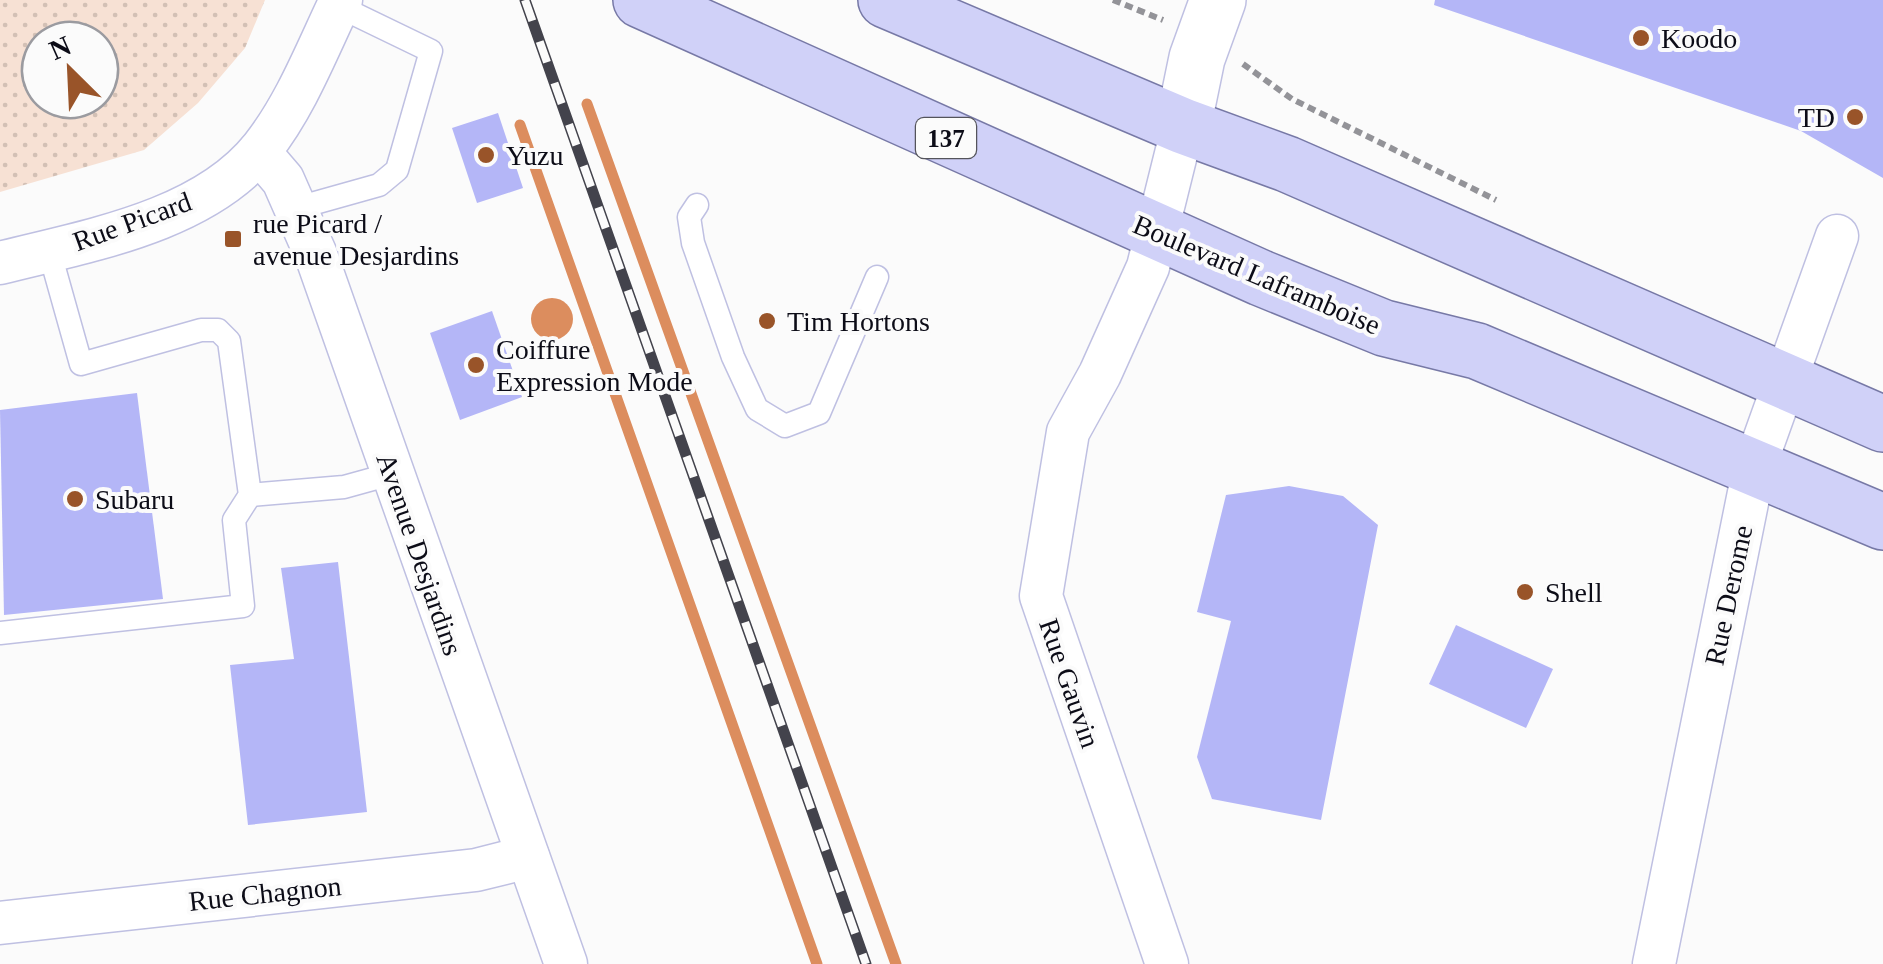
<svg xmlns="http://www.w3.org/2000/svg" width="1883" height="964" viewBox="0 0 1883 964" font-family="Georgia,serif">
<defs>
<pattern id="grass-dots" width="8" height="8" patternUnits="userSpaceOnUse" patternTransform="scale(2.5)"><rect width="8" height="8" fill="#f7e1d4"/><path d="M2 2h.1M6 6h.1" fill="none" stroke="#d3c0b5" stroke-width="1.8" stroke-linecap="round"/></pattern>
</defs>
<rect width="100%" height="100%" fill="#fbfbfb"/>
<path fill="url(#grass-dots)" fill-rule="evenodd" d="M 0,0 L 265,0 L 245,48 L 198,103 L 144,150 L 0,192 ZM 40,40 L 100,40 L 100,100 L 40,100 Z"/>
<circle fill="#dc8d5e" cx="552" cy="319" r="21"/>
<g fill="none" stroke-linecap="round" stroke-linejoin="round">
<g stroke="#dc8d5e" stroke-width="11">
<path d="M 587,104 L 896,964"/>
<path d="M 520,125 L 817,964"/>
</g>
</g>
<g fill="#b4b6f7">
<path d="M 1435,0 L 1883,0 L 1883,178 L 1801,131 L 1434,5 Z"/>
<path d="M 498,113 L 523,188 L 477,203 L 452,128 Z"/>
<path d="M 492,311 L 522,397 L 460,420 L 430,333 Z"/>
<path d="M 137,393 L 163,599 L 4,615 L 0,410 Z"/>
<path d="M 1289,486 L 1343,496 L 1378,525 L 1321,820 L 1212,799 L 1197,757 L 1231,621 L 1197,612 L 1226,495 Z"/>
<path d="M 338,562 L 367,812 L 248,825 L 230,665 L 294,659 L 281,568 Z"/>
<path d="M 1456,625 L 1553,669 L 1526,728 L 1429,684 Z"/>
</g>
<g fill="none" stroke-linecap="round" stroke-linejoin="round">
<defs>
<g id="lane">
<path d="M 697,205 L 689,217 L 693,243 L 733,357 L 757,409 L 785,426 L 819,413 L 877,277"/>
<path d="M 297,208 L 379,185 L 397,170 L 431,51 L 338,6"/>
<path d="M 250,495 L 344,487 L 391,474"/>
<path d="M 0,633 L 243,606 L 234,520 L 250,495 L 229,341 L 218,330 L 201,330 L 81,364 L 49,250"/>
</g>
<g id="street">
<path d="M 259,152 L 283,180 L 316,255 L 566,964"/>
<path d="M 0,263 C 86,241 203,222 262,148 C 296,105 317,50 341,0"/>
<path d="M 0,923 L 476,870 L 528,857"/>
<path d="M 1167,964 L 1041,596 L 1068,432 L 1100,374 L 1148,267 L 1183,126"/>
<path d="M 1654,964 L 1754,468 L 1837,236"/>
</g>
<path id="secondary" d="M 1183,126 L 1197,58 L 1218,0"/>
<g id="primary">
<path d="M 641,0 L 1261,278 L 1384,328 L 1477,351 L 1883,522"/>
<path d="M 886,0 L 1183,126 L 1287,164 L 1883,424"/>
</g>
</defs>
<use href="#lane" stroke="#bfc0e2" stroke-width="25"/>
<use href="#street" stroke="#bfc0e2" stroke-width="45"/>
<use href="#secondary" stroke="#bfc0e2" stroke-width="58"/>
<use href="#primary" stroke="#7779a6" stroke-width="58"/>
<g stroke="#939398" stroke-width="6" stroke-dasharray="8 5" stroke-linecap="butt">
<path d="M 1113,0 L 1163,20"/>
<path d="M 1243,64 L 1292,99 L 1496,200"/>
</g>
<use href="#lane" stroke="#fff" stroke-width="22"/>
<use href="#street" stroke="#fff" stroke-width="42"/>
<use href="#secondary" stroke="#fff" stroke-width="55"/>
<use href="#primary" stroke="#d0d1f8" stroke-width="55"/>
<defs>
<path id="rail" d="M 525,0 L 866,964"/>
</defs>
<use href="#rail" stroke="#43434c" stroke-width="11"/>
<use href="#rail" stroke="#fbfbfb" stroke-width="8" stroke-dasharray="22" stroke-linecap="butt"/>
</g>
<g fill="#995429" stroke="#fbfbfb" stroke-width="4">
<circle cx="1641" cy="38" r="10"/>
<circle cx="1855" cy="117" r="10"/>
<circle cx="486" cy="155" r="10"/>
<rect x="223" y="229" width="20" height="20" rx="5"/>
<circle cx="767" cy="321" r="10"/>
<circle cx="476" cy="365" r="10"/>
<circle cx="75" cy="499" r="10"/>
<circle cx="1525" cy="592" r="10"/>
</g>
<g text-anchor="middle" stroke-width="8" stroke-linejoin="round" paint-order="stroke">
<rect fill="#fbfbfb" stroke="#54545b" stroke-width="2.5" x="916" y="118" width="60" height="40" rx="8"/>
<g font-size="25" font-weight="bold" fill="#0c0c17">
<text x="946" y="147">137</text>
</g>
<g font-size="28" fill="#0c0c17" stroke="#fbfbfb" text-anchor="start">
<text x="1661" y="48">Koodo</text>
<text x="1835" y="127" text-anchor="end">TD</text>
<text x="506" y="165">Yuzu</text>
<text x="253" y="233">rue Picard /<tspan x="253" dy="32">avenue Desjardins</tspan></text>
<text x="787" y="331">Tim Hortons</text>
<text x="496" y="359">Coiffure<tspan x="496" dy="32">Expression Mode</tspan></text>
<text x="95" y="509">Subaru</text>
<text x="1545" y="602">Shell</text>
</g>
<g font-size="28" fill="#0c0c17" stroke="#fbfbfb">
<text transform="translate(132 221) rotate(-20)" y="10">Rue Picard</text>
<text transform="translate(1257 274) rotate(23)" y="10">Boulevard Laframboise</text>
<text transform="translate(420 554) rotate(71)" y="10">Avenue Desjardins</text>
<text transform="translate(1728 595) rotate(-78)" y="10">Rue Derome</text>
<text transform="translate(1070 683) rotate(71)" y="10">Rue Gauvin</text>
<text transform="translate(265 893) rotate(-6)" y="10">Rue Chagnon</text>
</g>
</g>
<g transform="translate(70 70) rotate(336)"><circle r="48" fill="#fbfbfb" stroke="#9b9ba0" stroke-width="2.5"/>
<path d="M0-8L18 38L0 25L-18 38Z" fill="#995429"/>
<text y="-15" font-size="28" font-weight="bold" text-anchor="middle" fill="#0c0c17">N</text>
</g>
</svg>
